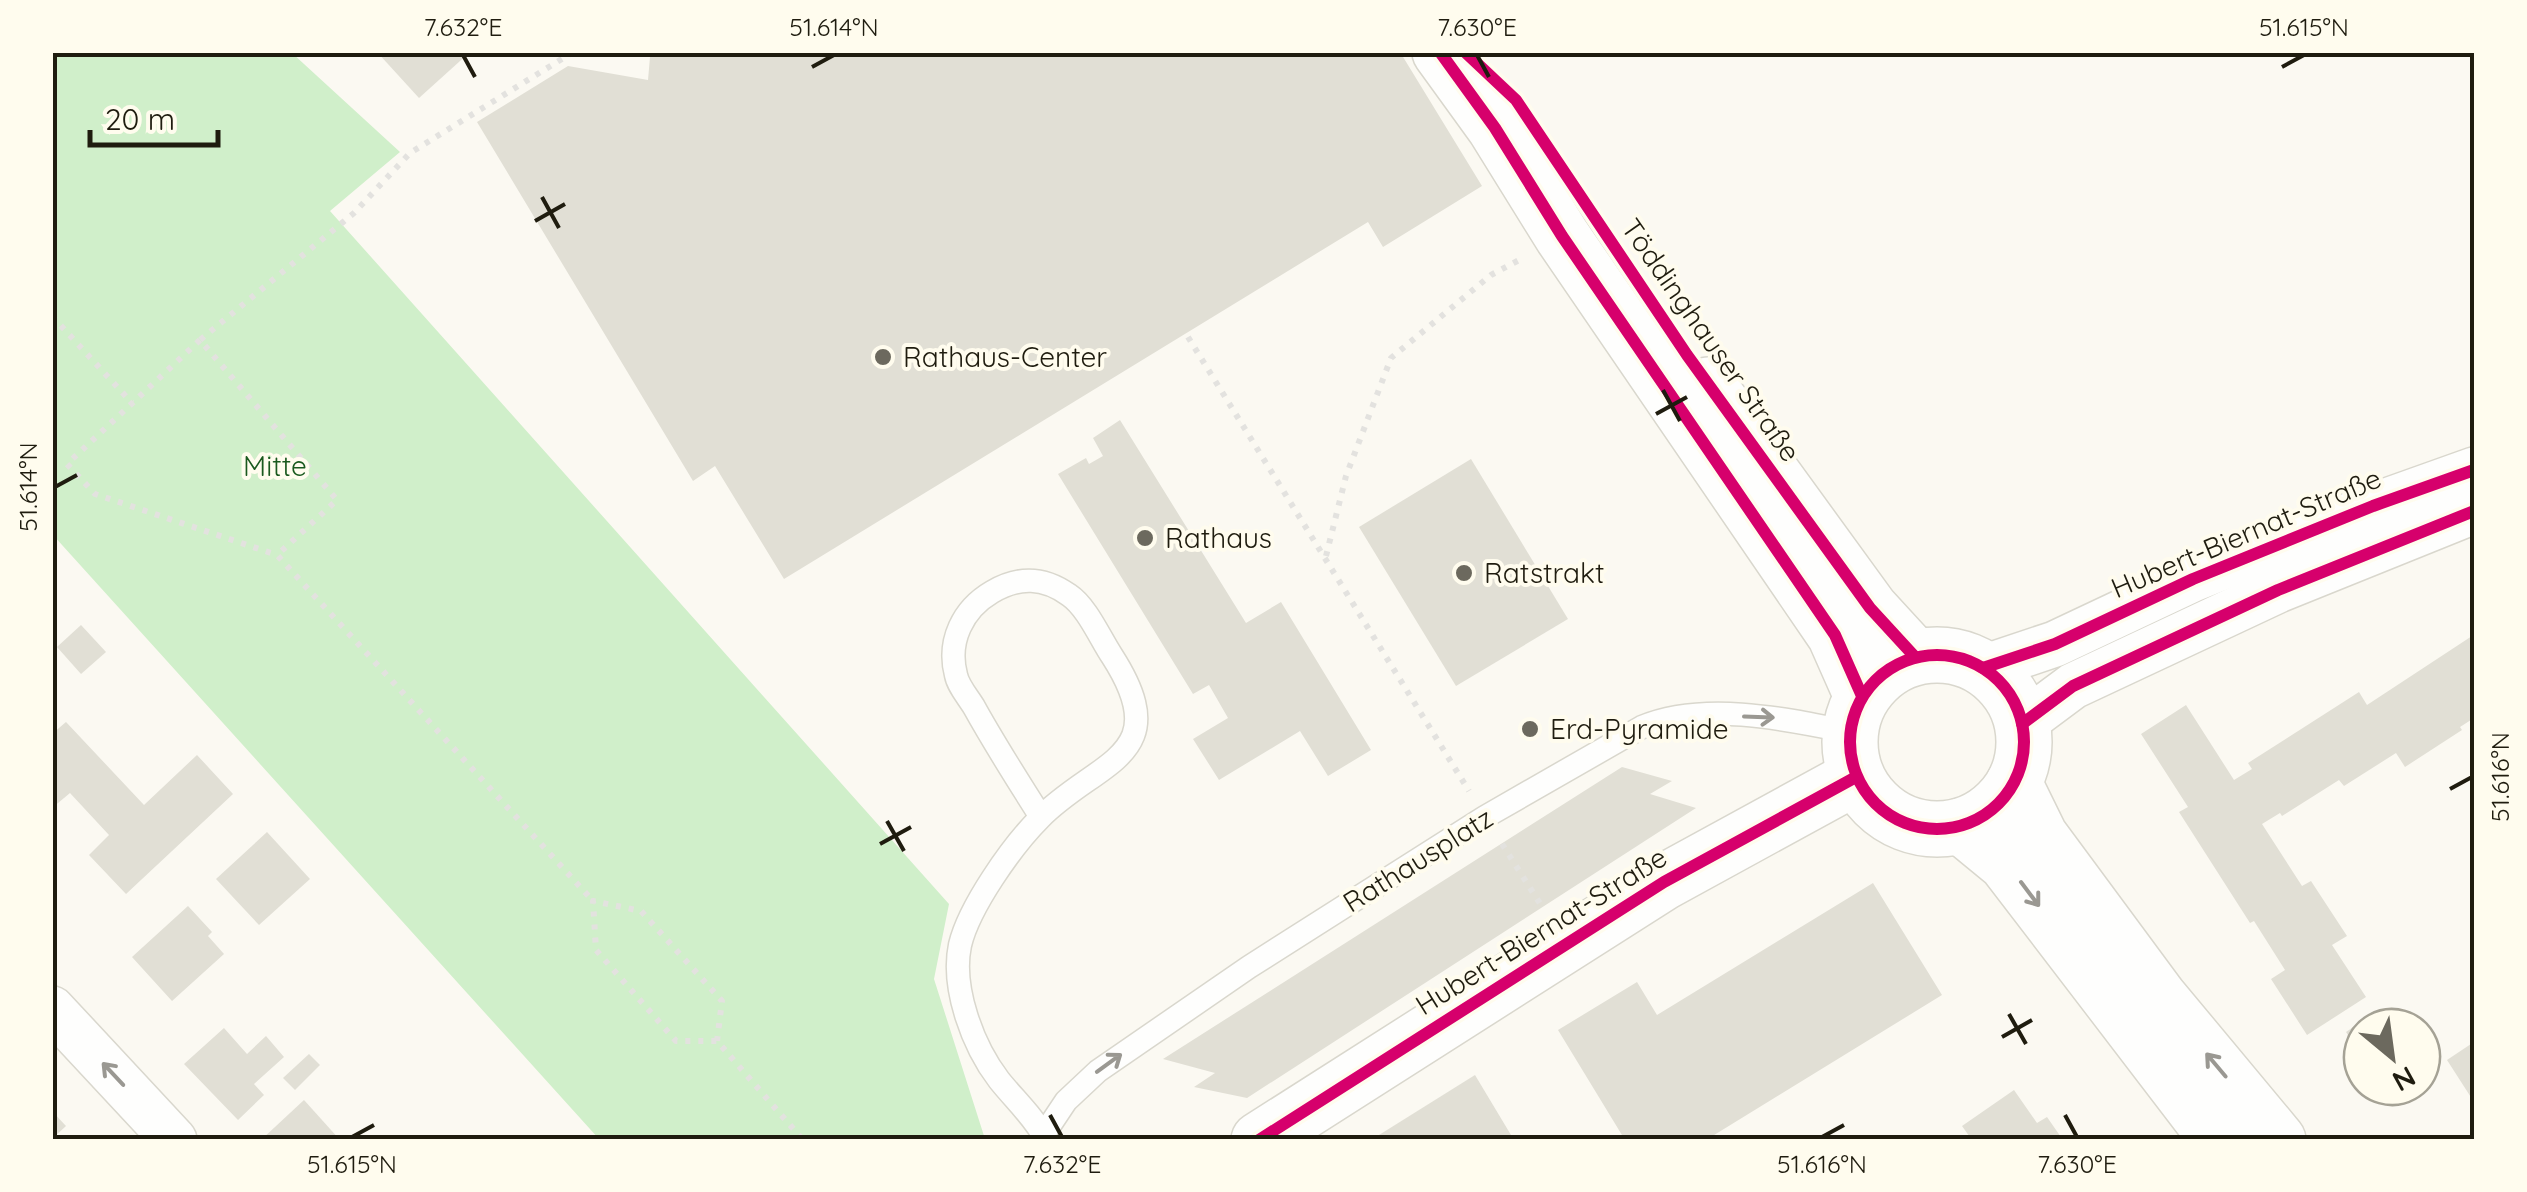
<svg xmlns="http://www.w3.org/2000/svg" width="2527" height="1192" viewBox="0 0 2527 1192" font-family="Quicksand,sans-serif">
<rect width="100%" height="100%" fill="#fbf9f2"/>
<path fill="#d0efca" d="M 57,52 L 292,53 L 400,152 L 330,211 L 949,904 L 934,979 L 985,1139 L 599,1139 L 53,535 L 52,57 Z"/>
<g fill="#e1dfd5">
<path d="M 377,52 L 470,52 L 419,98 Z"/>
<path d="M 657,52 L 1400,52 L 1482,186 L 1383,247 L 1368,222 L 784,579 L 715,466 L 693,481 L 477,122 L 568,66 L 648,80 L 650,57 Z"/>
<path d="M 1120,420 L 1246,623 L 1281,602 L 1371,750 L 1328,776 L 1300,731 L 1219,780 L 1193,739 L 1228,718 L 1209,685 L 1193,694 L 1058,474 L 1086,458 L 1089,464 L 1103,456 L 1093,438 Z"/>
<path d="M 1471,459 L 1568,619 L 1456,686 L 1359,527 Z"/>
<path d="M 81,625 L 106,652 L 81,674 L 57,647 Z"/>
<path d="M 2472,636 L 2474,718 L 2460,727 L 2462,730 L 2405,767 L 2396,753 L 2344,786 L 2339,780 L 2282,816 L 2280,813 L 2262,824 L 2302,886 L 2311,881 L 2347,936 L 2332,945 L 2366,997 L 2307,1035 L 2271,979 L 2285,970 L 2254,921 L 2250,923 L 2179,812 L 2188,807 L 2141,734 L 2186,705 L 2234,780 L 2252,769 L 2248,763 L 2359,692 L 2367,705 Z"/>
<path d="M 66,722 L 144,805 L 197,755 L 233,794 L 126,894 L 89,855 L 109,835 L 70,793 L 52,808 L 52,734 Z"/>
<path d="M 1622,767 L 1672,781 L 1650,794 L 1696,808 L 1247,1098 L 1194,1087 L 1215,1073 L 1163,1059 Z"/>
<path d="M 267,832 L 310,879 L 259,925 L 216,879 Z"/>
<path d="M 1873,883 L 1942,995 L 1706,1140 L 1625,1140 L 1558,1030 L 1637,982 L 1657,1015 Z"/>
<path d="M 188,906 L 212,932 L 208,936 L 224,954 L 172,1001 L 132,957 Z"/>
<path d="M 2374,1013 L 2383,1027 L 2362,1027 L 2362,1043 L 2356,1047 L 2346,1032 Z"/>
<path d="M 224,1028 L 247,1054 L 266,1036 L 284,1057 L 254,1084 L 264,1095 L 238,1120 L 184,1064 Z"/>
<path d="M 2474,1042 L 2474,1102 L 2447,1060 Z"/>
<path d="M 309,1054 L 320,1065 L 295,1090 L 283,1078 Z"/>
<path d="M 1475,1075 L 1514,1140 L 1371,1140 Z"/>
<path d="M 2014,1090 L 2037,1123 L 2047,1117 L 2063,1140 L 1972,1140 L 1962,1126 Z"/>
<path d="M 304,1100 L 340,1140 L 261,1140 Z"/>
<path d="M 52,1111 L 66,1126 L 52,1139 Z"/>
</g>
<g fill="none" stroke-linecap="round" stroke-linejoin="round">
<defs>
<g id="service">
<path d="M 1041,817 C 1018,781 995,745 974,707 C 968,697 958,686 956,675 C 947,641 963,609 992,592 C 1019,576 1044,577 1069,595 C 1087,607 1100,638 1112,656 C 1177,757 1097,760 1040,818 C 1012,846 969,907 960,945 C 951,988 973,1046 999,1080 C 1014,1099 1035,1118 1046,1140"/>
<path d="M 1044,1134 L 1066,1101 L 1098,1071 L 1249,967 L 1485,817 L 1642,727 C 1704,701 1786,719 1850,732"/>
</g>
<g id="minor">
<path d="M 1983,668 L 2055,644 L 2193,579 L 2373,506 L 2474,470"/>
<path d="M 2022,724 L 2073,686 L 2278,590 L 2474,511"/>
<path d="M 52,1009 L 174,1140"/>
</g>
<g id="tertiary">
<path d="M 1440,52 L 1495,128 L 1562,236 L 1835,635 L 1862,696"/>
<path d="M 1708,385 L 1870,608 L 1915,657"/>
<circle cx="1937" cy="742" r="87"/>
<path d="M 2014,783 L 2040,836 L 2159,997 L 2278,1140"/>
<path d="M 1961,826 L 2006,863 L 2218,1140"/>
<path d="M 1259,1140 L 1664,882 L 1856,777"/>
</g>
</defs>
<use href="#service" stroke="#d9d7cd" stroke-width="25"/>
<use href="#minor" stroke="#d9d7cd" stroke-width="48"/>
<use href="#tertiary" stroke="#d9d7cd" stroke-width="58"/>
<g stroke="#e3e2df" stroke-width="6" stroke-dasharray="5 8" stroke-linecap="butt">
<path d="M 573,52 L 410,153 L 354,213 L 200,340 L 337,500 L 277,555 L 593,901"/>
<path d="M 52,316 L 132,403"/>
<path d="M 1188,337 L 1469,791"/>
<path d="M 200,340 L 67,464 L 95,494 L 277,555"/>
<path d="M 1326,556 L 1346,476 L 1391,358 L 1491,275 L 1521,259"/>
<path d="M 1502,844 L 1541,905"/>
<path d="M 717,1041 L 722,1001 L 641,911 L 593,901 L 596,950 L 676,1041 L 717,1041 L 803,1140"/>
</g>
<use href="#service" stroke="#fefefd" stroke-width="22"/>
<use href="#minor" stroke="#fefefd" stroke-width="45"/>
<use href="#tertiary" stroke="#fefefd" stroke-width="55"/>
<defs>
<g id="cycleway">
<path d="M 1440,52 L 1495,128 L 1562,236 L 1835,635 L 1862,696"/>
<path d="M 1465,52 L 1516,100 L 1687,355 L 1870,608 L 1915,657"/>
<circle cx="1937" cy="742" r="87"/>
<path d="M 1983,668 L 2055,644 L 2193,579 L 2373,506 L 2474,470"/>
<path d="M 2022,724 L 2073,686 L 2278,590 L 2474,511"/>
<path d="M 1259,1140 L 1664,882 L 1856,777"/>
</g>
</defs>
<use href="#cycleway" stroke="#fffcee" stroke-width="19"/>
<use href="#cycleway" stroke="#d6006c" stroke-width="12"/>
</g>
<defs><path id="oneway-shaft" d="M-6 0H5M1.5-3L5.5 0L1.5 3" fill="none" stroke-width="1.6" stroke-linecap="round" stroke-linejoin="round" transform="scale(2.5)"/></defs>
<g stroke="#9a9892">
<use href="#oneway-shaft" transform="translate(1759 717) rotate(2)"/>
<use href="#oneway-shaft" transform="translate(2030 894) rotate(53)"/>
<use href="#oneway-shaft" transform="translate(1109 1063) rotate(-36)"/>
<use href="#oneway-shaft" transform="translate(2216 1065) rotate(-130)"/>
<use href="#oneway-shaft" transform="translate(113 1074) rotate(-133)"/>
</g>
<path fill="none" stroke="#1f1c0f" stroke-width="4" d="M 463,55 L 475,77M 1477,55 L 1489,77M 812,67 L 834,55M 2282,67 L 2304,55M 542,197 L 559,228M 535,221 L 565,204M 1663,390 L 1680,421M 1656,414 L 1687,397M 55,487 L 77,475M 2450,789 L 2472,777M 887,821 L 904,851M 880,844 L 911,827M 2009,1014 L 2026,1044M 2002,1037 L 2032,1020M 1050,1115 L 1062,1137M 2065,1115 L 2077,1137M 352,1137 L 374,1125M 1822,1137 L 1844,1125"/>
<g fill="#6c695e" stroke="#fffcee" stroke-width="4">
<circle cx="883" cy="357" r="10"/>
<circle cx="1145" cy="538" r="10"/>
<circle cx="1464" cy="573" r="10"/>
<circle cx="1530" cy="729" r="10"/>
</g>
<g text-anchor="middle" stroke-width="8" stroke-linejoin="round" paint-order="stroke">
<g font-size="28" fill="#1f1c0f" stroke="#fffcee">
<text transform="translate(1711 340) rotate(55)" y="10">Töddinghauser Straße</text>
<text transform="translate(2246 533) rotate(-23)" y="10">Hubert-Biernat-Straße</text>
<text transform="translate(1418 860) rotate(-32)" y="10">Rathausplatz</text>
<text transform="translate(1541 931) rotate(-32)" y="10">Hubert-Biernat-Straße</text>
</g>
<g font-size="28" fill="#1f1c0f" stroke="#fffcee" text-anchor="start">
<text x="903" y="367">Rathaus-Center</text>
<text x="1165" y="548">Rathaus</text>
<text x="1484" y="583">Ratstrakt</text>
<text x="1550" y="739">Erd-Pyramide</text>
</g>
<g font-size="28" fill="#1a591e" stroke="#fffcee">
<text x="275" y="476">Mitte</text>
</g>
</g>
<rect width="2527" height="1192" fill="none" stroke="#fffcee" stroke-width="110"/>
<g transform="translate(2392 1057) rotate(151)"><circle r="48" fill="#fffcee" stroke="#a5a295" stroke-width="2.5"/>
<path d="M0-8L18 38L0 25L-18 38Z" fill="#6c695e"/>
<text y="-15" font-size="28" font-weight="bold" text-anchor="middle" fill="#1f1c0f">N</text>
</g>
<path d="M90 130v15h128v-15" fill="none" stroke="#1f1c0f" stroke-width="5"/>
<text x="105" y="130" font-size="30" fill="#1f1c0f" stroke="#fffcee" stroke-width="8" paint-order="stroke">20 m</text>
<rect x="55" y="55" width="2417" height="1082" fill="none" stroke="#1f1c0f" stroke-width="4"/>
<g font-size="25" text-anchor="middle" fill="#1f1c0f">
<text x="463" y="36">7.632°E</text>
<text x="834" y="36">51.614°N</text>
<text x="1477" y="36">7.630°E</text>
<text x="2304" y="36">51.615°N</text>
<text transform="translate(28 487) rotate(-90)" y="9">51.614°N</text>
<text transform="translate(2500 777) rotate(-90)" y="9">51.616°N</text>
<text x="352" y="1173">51.615°N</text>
<text x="1062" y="1173">7.632°E</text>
<text x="1822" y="1173">51.616°N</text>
<text x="2077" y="1173">7.630°E</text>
</g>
</svg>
